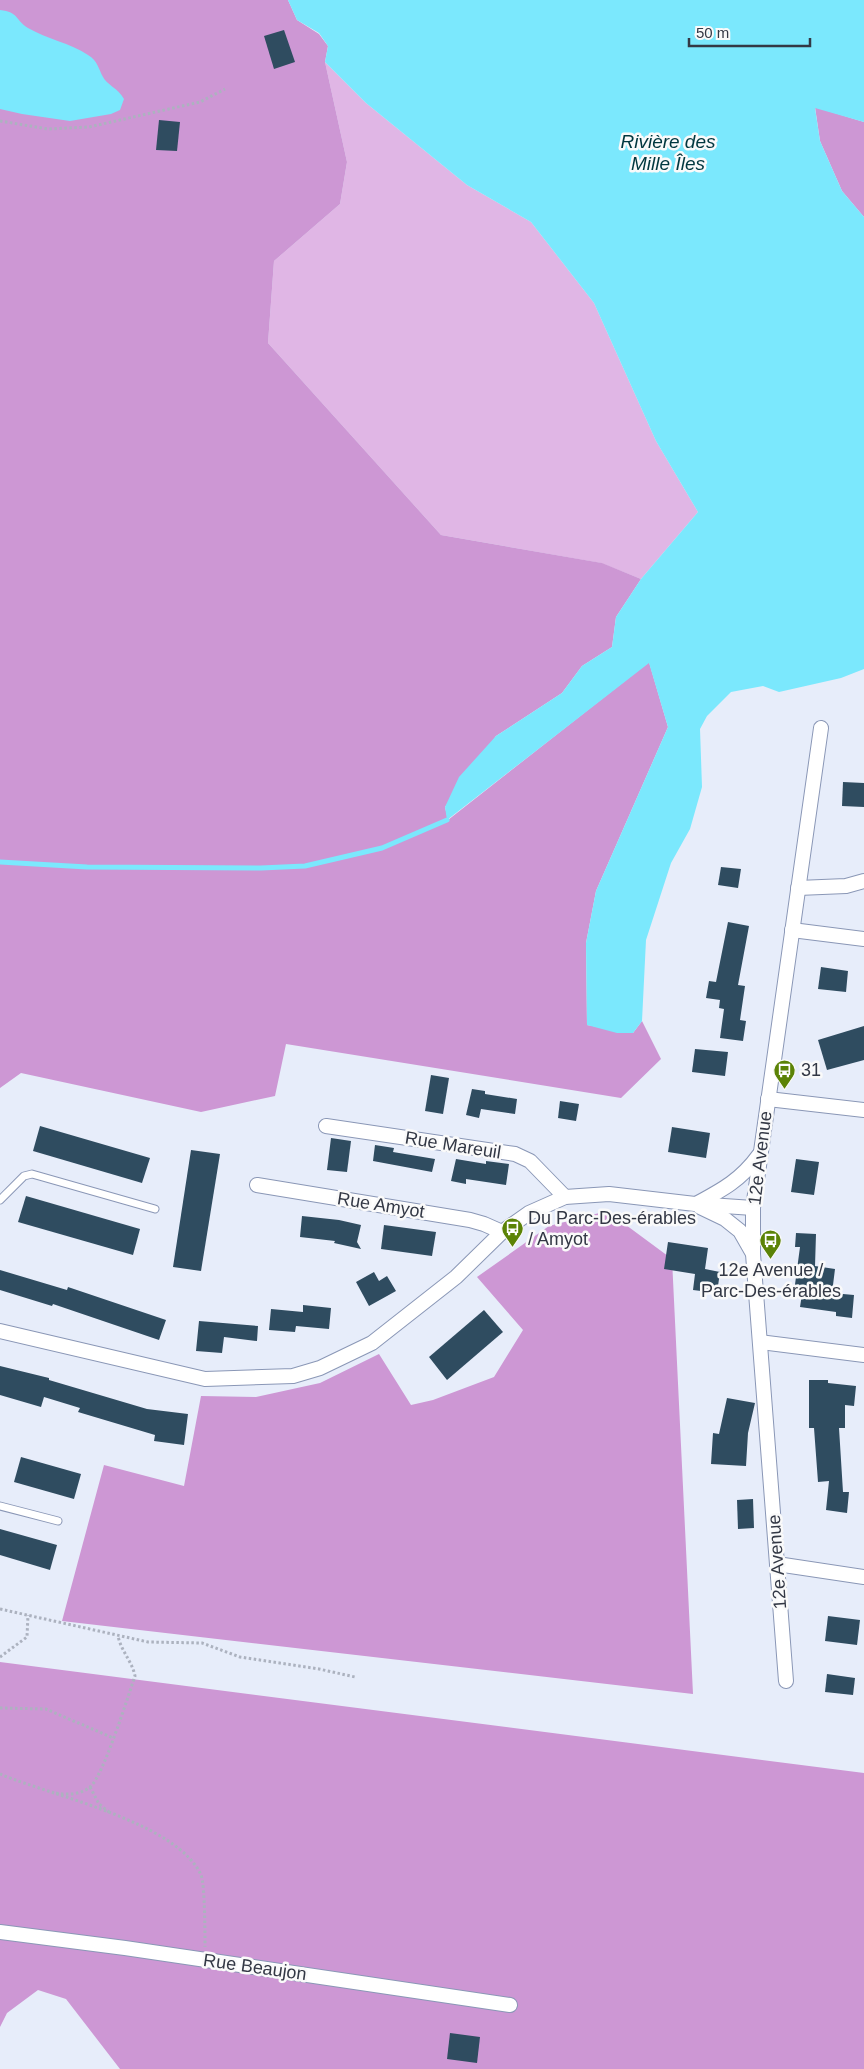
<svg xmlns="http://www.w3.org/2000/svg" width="864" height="2069" viewBox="0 0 864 2069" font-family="Arial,sans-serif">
<rect width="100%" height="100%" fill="#e7edfa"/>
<path fill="#e0b6e5" d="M 325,62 L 366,103 L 467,185 L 531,222 L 594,303 L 656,441 L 698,512 L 641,579 L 601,563 L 441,535 L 268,343 L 274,261 L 340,204 L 347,162 Z"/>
<g fill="#cd97d4">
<path d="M 0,0 L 288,0 L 297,20 L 319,34 L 328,46 L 325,62 L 347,162 L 340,204 L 274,261 L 268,343 L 441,535 L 602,563 L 641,579 L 616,617 L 612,647 L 582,666 L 562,693 L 496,736 L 445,807 L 448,820 L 649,662 L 668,727 L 596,891 L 586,943 L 587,1025 L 633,1033 L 642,1021 L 661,1059 L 621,1098 L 286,1044 L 275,1096 L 201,1112 L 21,1073 L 0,1088 Z"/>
<path d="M 815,107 L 864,122 L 864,217 L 842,191 L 820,141 Z"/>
<path d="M 607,1211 L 672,1259 L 693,1694 L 62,1621 L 104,1465 L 184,1486 L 201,1396 L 256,1397 L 320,1383 L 379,1354 L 411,1405 L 433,1400 L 494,1377 L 523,1330 L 477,1277 L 549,1226 Z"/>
<path d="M 0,1662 L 864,1773 L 864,2069 L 120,2069 L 66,1999 L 38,1990 L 7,2013 L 0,2027 Z"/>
</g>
<g fill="#7be8fd">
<path d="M 288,0 L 864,0 L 864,122 L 815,108 L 820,141 L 842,191 L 864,217 L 864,669 L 841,678 L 779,692 L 763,686 L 731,692 L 707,716 L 700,729 L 702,787 L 690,829 L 671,863 L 646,940 L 642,1021 L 633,1033 L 617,1033 L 587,1025 L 586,943 L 596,891 L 668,727 L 649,663 L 447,820 L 445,807 L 459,777 L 496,736 L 562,693 L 582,666 L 612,647 L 616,617 L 641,579 L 698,512 L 656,441 L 594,303 L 531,222 L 467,185 L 366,103 L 325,62 L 328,46 L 319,33 L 297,20 Z"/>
<path d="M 0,10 C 19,12 15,20 28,28 C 47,39 70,43 88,55 C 98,61 98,68 103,77 C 107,85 118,88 124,99 L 120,110 L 111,114 L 70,121 L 22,114 L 0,109 Z"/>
</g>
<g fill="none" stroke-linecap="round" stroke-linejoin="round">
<path stroke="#7be8fd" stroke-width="5" d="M 0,862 L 87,867 L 261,868 L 305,866 L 382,848 L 447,820"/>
</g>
<g fill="#2f4c60">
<path d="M 284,30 L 295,62 L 274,69 L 264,36 Z"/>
<path d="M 159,120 L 180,122 L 177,151 L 156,150 Z"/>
<path d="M 843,782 L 864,783 L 864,807 L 842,806 Z"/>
<path d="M 721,867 L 741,869 L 738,888 L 718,885 Z"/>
<path d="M 728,922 L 749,926 L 738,985 L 745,986 L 740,1020 L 746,1021 L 743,1041 L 720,1038 L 724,1009 L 719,1008 L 720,1000 L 706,998 L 709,981 L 716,982 Z"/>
<path d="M 821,967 L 848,971 L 846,992 L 818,989 Z"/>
<path d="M 864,1026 L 864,1060 L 827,1070 L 818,1040 Z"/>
<path d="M 695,1049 L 728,1052 L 725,1076 L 692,1072 Z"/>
<path d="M 431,1075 L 449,1078 L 443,1114 L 425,1111 Z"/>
<path d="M 472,1089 L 485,1091 L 485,1094 L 517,1099 L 515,1114 L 481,1109 L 479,1118 L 466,1115 Z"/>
<path d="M 560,1101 L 579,1104 L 576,1121 L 558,1118 Z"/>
<path d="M 40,1126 L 150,1158 L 142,1183 L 33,1151 Z"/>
<path d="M 672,1127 L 710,1133 L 706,1158 L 668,1152 Z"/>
<path d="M 331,1138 L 351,1141 L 347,1172 L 327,1170 Z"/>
<path d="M 375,1145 L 394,1148 L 393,1152 L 435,1159 L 432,1172 L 373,1161 Z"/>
<path d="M 191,1150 L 220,1154 L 201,1271 L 173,1267 Z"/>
<path d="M 456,1159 L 486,1164 L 486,1161 L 509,1164 L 506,1185 L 466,1179 L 466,1184 L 451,1181 Z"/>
<path d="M 796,1159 L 819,1162 L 814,1195 L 791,1192 Z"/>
<path d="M 26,1196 L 140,1229 L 133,1255 L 18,1222 Z"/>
<path d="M 302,1216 L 339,1220 L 361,1225 L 357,1242 L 361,1249 L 334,1243 L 335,1241 L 300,1237 Z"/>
<path d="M 384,1225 L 436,1232 L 432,1256 L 381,1249 Z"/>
<path d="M 796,1233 L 816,1234 L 815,1266 L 835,1269 L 832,1293 L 854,1295 L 852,1318 L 836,1316 L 836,1312 L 800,1307 L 802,1294 L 794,1292 L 800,1247 L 795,1247 Z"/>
<path d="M 668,1242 L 708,1248 L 705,1269 L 720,1272 L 717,1293 L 693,1290 L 695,1274 L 664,1269 Z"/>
<path d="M 0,1270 L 67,1290 L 68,1287 L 166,1320 L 159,1340 L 53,1304 L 52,1306 L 0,1290 Z"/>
<path d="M 374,1272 L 379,1281 L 387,1276 L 396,1291 L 369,1306 L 356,1282 Z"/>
<path d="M 303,1305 L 331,1308 L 329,1329 L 296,1326 L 295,1332 L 269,1330 L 271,1309 L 303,1312 Z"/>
<path d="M 484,1310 L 503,1332 L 447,1380 L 429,1357 Z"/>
<path d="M 199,1321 L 258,1326 L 257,1341 L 224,1337 L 222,1353 L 196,1351 Z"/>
<path d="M 0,1366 L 49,1378 L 49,1380 L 147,1409 L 188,1414 L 184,1445 L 154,1441 L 155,1435 L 78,1412 L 80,1408 L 44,1397 L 41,1407 L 0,1395 Z"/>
<path d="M 809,1380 L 828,1380 L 828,1383 L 856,1386 L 854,1406 L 845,1405 L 845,1428 L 839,1428 L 843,1492 L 849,1492 L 847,1513 L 826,1510 L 829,1481 L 818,1482 L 814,1428 L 809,1428 Z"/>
<path d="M 727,1398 L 755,1403 L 748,1433 L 746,1466 L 711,1464 L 713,1433 L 719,1434 Z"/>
<path d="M 21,1457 L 81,1474 L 74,1499 L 14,1482 Z"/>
<path d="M 753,1499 L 754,1528 L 738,1529 L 737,1500 Z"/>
<path d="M 0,1529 L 57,1545 L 50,1570 L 0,1555 Z"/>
<path d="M 828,1616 L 860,1620 L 857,1645 L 825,1641 Z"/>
<path d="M 827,1674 L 855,1678 L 853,1695 L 825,1692 Z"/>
<path d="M 450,2033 L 480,2037 L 477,2063 L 447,2059 Z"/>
</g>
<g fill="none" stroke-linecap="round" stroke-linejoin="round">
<defs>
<g id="service">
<path d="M 0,1200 L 24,1176 L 32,1174 L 155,1209"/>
<path d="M 0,1506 L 58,1521"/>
</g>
<g id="minor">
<path d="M 798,888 L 846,886 L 864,881"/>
<path d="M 792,930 L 864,939"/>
<path d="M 768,1099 L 864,1110"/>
<path d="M 326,1126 L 515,1154 L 530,1161 L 565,1197"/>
<path d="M 257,1185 L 470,1220 L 484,1224 L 502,1232"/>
<path d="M 696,1204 C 722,1190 741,1180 759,1155"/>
<path d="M 700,1207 L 725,1219 L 740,1231 L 752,1252"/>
<path d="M 0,1331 L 205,1379 L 293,1376 L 320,1368 L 372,1343 L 456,1277 L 502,1232 L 529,1213 L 565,1197 L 609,1194 L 695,1204 L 753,1208"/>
<path d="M 760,1342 L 864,1355"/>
<path d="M 777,1564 L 864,1577"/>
<path d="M 786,1681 L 753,1254 L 753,1208 L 821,728"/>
<path d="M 0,1932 L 125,1948 L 510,2005"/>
</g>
</defs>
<use href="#service" stroke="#8a97b6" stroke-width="9"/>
<use href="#minor" stroke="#8a97b6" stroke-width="16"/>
<g stroke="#acb2bf" stroke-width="3" stroke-dasharray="2.5 2.5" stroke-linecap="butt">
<path d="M 0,121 L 48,129 L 89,127 L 200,102 L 225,89"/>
<path d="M 0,1609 L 148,1642 L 202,1643 L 240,1657 L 319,1669 L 355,1677"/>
<path d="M 0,1657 L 27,1637 L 28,1615"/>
<path d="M 0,1708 L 46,1709 L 113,1738"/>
<path d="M 0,1774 C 52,1796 177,1822 201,1875 C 205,1885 205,1933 205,1947"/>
<path d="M 90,1787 L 99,1804 L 109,1812"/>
<path d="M 56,1793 C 67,1795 80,1795 90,1787 C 103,1777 128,1696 135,1676 C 132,1661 121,1651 118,1636"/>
</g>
<use href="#service" stroke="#fff" stroke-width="7"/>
<use href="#minor" stroke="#fff" stroke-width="14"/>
</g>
<defs>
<symbol id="bus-pin" viewBox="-11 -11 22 30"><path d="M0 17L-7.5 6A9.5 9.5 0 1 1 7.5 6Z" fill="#5b8306" stroke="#fafafa"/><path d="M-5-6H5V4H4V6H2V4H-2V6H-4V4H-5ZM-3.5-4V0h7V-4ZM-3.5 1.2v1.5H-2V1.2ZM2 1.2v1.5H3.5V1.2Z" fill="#fff"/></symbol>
</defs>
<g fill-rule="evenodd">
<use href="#bus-pin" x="772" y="1058" width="25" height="34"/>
<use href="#bus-pin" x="500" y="1216" width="25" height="34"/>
<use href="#bus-pin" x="758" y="1228" width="25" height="34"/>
</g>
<g text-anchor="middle" stroke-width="5" stroke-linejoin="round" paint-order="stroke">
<g font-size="18" fill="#333845" stroke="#fafafa" text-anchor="start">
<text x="801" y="1076">31</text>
<text x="528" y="1224">Du Parc-Des-érables<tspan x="528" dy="21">/ Amyot</tspan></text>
<text x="771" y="1276" text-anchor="middle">12e Avenue /<tspan x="771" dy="21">Parc-Des-érables</tspan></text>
</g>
<g font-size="18" fill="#333845" stroke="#fafafa">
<text transform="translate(453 1145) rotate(9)" y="6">Rue Mareuil</text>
<text transform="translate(760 1158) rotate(-83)" y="6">12e Avenue</text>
<text transform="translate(381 1205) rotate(9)" y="6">Rue Amyot</text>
<text transform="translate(777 1562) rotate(-94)" y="6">12e Avenue</text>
<text transform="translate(255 1967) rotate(8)" y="6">Rue Beaujon</text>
</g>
<g font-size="19" font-style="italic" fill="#00373f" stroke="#fafafa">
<text x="668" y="148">Rivière des<tspan x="668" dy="22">Mille Îles</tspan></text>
</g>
</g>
<path d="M689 38v8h121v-8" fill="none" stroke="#333845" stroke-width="2.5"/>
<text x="696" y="38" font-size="15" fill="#333845" stroke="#fafafa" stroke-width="4" paint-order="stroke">50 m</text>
</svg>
